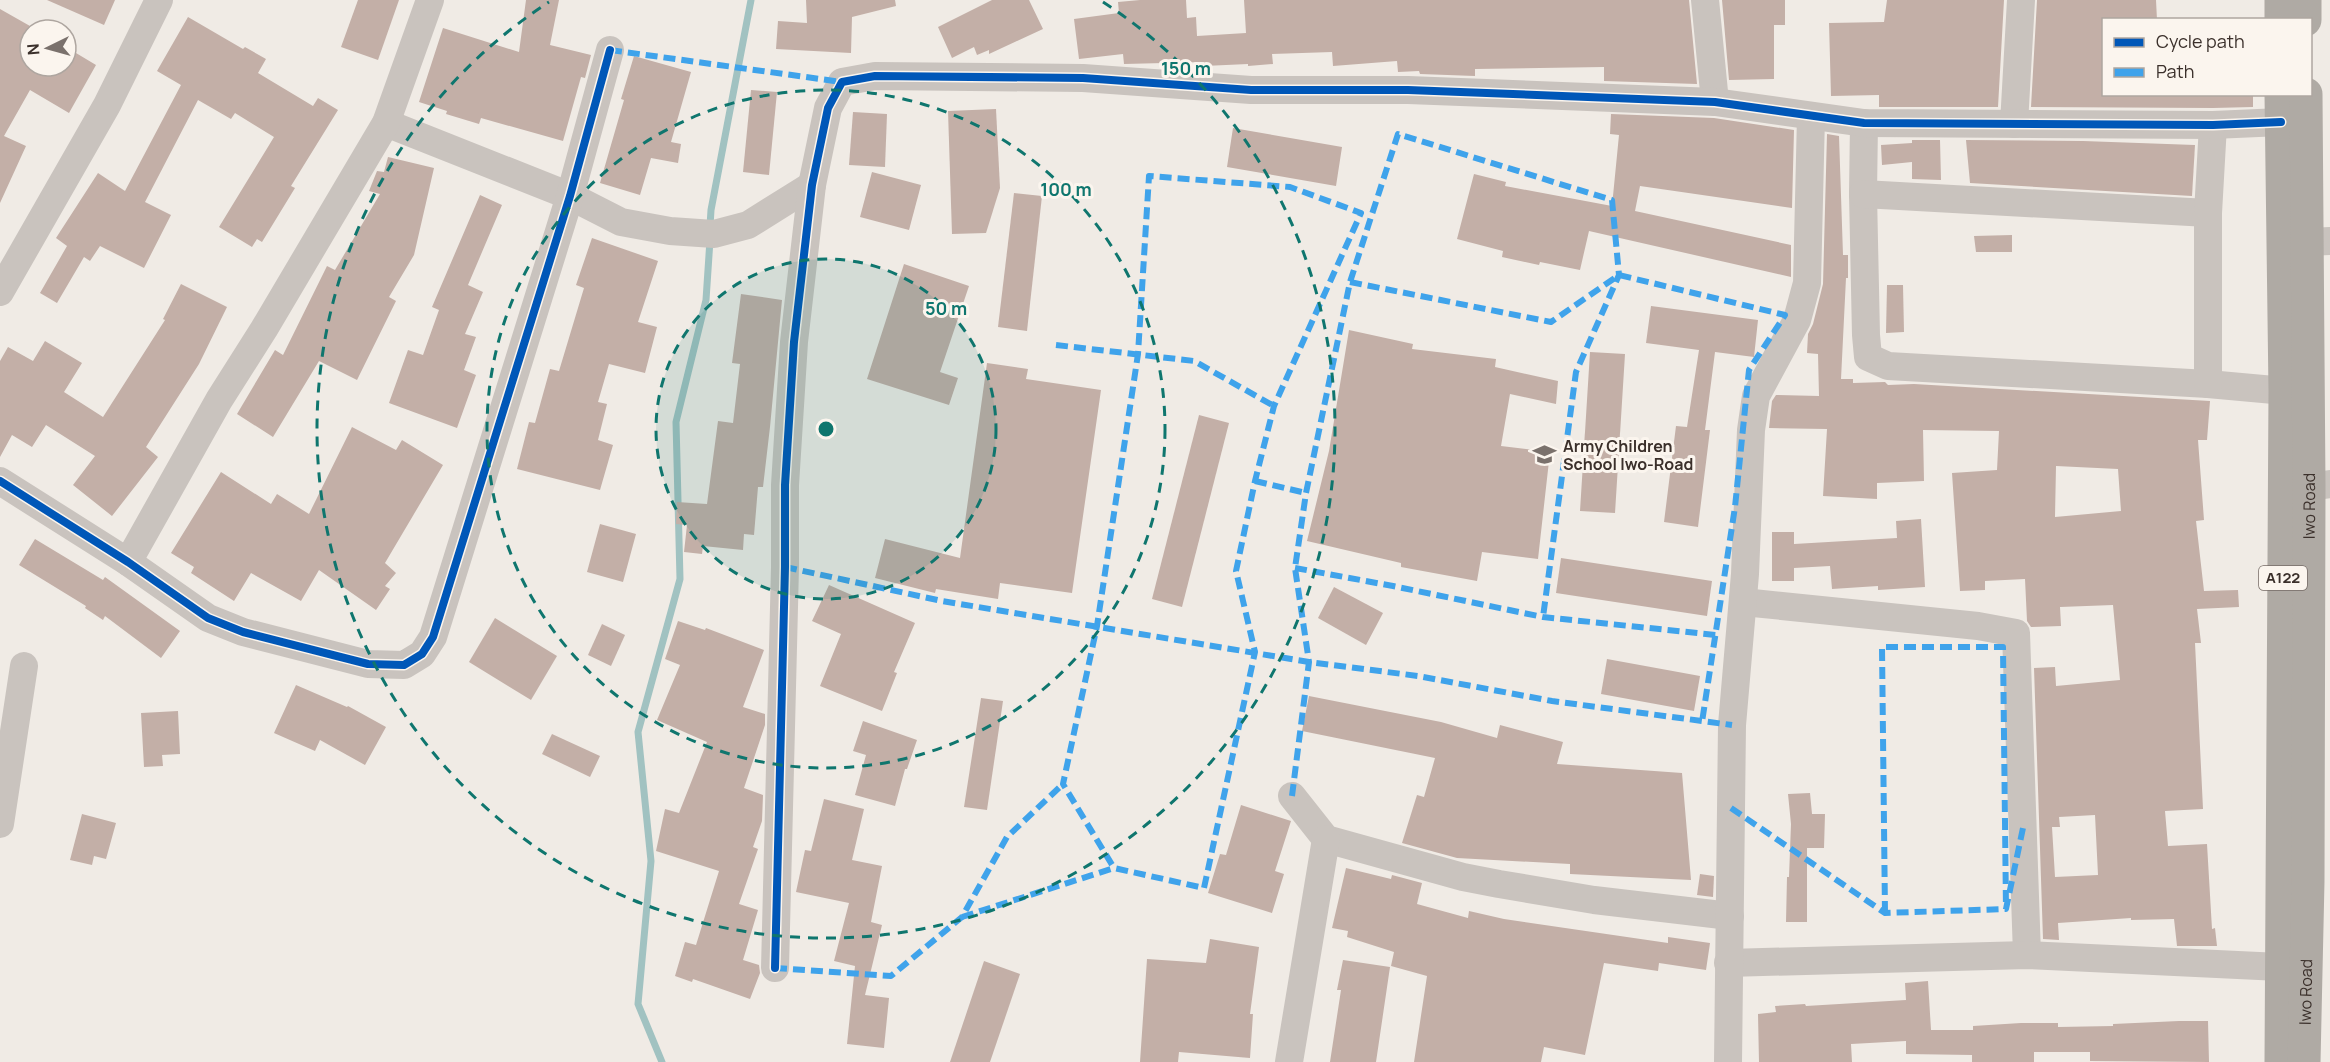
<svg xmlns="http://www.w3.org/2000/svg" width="2330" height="1062" viewBox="0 0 2330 1062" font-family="Manrope,sans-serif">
<rect width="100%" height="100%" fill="#f0ebe5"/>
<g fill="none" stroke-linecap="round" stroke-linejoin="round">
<g stroke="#a1c2c1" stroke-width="7">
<path d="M 710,226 L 711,210 L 751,0"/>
<path d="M 662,1062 L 638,1004 L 651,861 L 638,732 L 680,579 L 676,422 L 706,300 L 710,240"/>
</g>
</g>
<g fill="#c3afa7" fill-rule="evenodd">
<path d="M 47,0 L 115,0 L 104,25 Z"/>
<path d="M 358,0 L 399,0 L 378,60 L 341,47 Z"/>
<path d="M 526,0 L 559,0 L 550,45 L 591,55 L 585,78 L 581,77 L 563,141 L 481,118 L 479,124 L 446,114 L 447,111 L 419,102 L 443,28 L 519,52 Z"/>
<path d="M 806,0 L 895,0 L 896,6 L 852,17 L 851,53 L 776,49 L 778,21 L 807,23 Z"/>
<path d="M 992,0 L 1029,0 L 1043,29 L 989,54 L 989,50 L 977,55 L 974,47 L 952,58 L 938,27 Z"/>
<path d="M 1140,0 L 1186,0 L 1187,18 L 1196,17 L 1197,36 L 1246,33 L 1244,0 L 1689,0 L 1697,84 L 1604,81 L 1604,67 L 1475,69 L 1475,76 L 1420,74 L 1419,71 L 1398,72 L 1397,61 L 1333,66 L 1332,52 L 1272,54 L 1273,64 L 1248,66 L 1248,64 L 1204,66 L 1204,62 L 1124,64 L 1123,54 L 1079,59 L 1074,19 L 1119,13 L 1118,2 Z"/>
<path d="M 1722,0 L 1785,0 L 1785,25 L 1774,25 L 1774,79 L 1729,80 Z"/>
<path d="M 1887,0 L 2004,0 L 1998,107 L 1879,107 L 1879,95 L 1831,96 L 1829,23 L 1884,22 Z"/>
<path d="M 2037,0 L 2156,0 L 2157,20 L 2103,20 L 2103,94 L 2253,94 L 2253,107 L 2213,108 L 2031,107 Z"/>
<path d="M 0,9 L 30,26 L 30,66 L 66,66 L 66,47 L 96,65 L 69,113 L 30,90 L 4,136 L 26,146 L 0,203 Z"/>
<path d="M 188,17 L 243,49 L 245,47 L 266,59 L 258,73 L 313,106 L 318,98 L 338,110 L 291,186 L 295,188 L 262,242 L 257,239 L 252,247 L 219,227 L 274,137 L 235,113 L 231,119 L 198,100 L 145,202 L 171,215 L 144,268 L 100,246 L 90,261 L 84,257 L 57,303 L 40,293 L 67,246 L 56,238 L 98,173 L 125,191 L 181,85 L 157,71 Z"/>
<path d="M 634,56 L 691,72 L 671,142 L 681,144 L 678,163 L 651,158 L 640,195 L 600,183 L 624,100 L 621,99 Z"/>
<path d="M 751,90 L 777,92 L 769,175 L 743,172 Z"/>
<path d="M 996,109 L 1000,188 L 986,233 L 952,234 L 948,111 Z"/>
<path d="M 853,112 L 887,114 L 885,167 L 849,165 Z"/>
<path d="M 1611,114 L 1714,118 L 1794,130 L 1792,208 L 1640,186 L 1635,211 L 1791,245 L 1791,277 L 1589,231 L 1580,270 L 1540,262 L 1539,265 L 1502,257 L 1503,251 L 1457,239 L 1474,174 L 1506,182 L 1505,186 L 1612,206 L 1619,135 L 1610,134 Z"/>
<path d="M 1233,128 L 1342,147 L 1336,186 L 1227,167 Z"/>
<path d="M 1827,134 L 1839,136 L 1843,255 L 1848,255 L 1848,278 L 1846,278 L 1841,379 L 1853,379 L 1853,383 L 1885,382 L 1888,385 L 1914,384 L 2210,401 L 2207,440 L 2198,440 L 2204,520 L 2196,521 L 2204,591 L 2238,590 L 2239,607 L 2197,609 L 2201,643 L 2195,643 L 2203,809 L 2165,811 L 2168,846 L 2207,844 L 2212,929 L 2215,928 L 2217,946 L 2177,946 L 2174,919 L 2131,920 L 2131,918 L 2058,923 L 2059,940 L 2043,939 L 2034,668 L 2055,667 L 2056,686 L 2120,680 L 2113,605 L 2060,607 L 2061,626 L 2031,627 L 2027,621 L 2025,579 L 1985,581 L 1985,590 L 1960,591 L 1952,473 L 1997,470 L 1999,431 L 1923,430 L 1924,481 L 1877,483 L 1877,499 L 1823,496 L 1827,429 L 1769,428 L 1772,401 L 1776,395 L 1819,396 L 1818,354 L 1807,353 L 1808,334 L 1813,324 L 1823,284 ZM 2056,466 L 2118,469 L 2121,511 L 2055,517 ZM 2095,815 L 2098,875 L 2055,877 L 2052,827 L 2060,827 L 2059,817 Z"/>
<path d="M 1912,140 L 1940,140 L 1941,180 L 1912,179 L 1912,162 L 1882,165 L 1881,145 L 1912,143 Z"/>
<path d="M 1966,140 L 2083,141 L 2195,145 L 2192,196 L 1970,183 Z"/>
<path d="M 388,157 L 434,168 L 414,255 L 389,297 L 396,301 L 357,380 L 319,361 L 273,437 L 237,414 L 275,350 L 283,355 L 327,266 L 335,270 L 380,194 L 369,191 L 377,171 L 384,172 Z"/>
<path d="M 872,172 L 921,185 L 909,230 L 860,217 Z"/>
<path d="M 1014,193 L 1042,196 L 1027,331 L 998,327 Z"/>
<path d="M 480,195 L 502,205 L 468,285 L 483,292 L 465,334 L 476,337 L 464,370 L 476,375 L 457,428 L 389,403 L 408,350 L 423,355 L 439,310 L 432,307 Z"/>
<path d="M 2012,235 L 2012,252 L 1976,252 L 1974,236 Z"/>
<path d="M 592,238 L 658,261 L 638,322 L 657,327 L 645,373 L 609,364 L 598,402 L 607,404 L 598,440 L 613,445 L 600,490 L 517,469 L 529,422 L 535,423 L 550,369 L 559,371 L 584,288 L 576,285 Z"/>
<path d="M 904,264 L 969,286 L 940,372 L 958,378 L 949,405 L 867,379 Z"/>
<path d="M 181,284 L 227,307 L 199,364 L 146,447 L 158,457 L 112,516 L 73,485 L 95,456 L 46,425 L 32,447 L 12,435 L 0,457 L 0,361 L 8,347 L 33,361 L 45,341 L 82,363 L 64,392 L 103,417 L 165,320 L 163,319 Z"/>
<path d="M 1887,285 L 1903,285 L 1904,332 L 1886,333 Z"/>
<path d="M 741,294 L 782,300 L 770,427 L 763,487 L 758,487 L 754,535 L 744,534 L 743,550 L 703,546 L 702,554 L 684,552 L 687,525 L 676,524 L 677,502 L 707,504 L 718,421 L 733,423 L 740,364 L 732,363 Z"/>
<path d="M 1651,306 L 1758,320 L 1754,357 L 1715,352 L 1705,430 L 1710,430 L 1698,527 L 1664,522 L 1676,426 L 1687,427 L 1699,350 L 1646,343 Z"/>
<path d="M 1349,330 L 1413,344 L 1412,349 L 1496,359 L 1495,367 L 1558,381 L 1556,404 L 1510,394 L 1501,446 L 1550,452 L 1538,559 L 1482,552 L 1477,581 L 1401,567 L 1401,563 L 1307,541 L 1329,451 Z"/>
<path d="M 1590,352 L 1625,354 L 1615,513 L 1580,511 Z"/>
<path d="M 987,363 L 1028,369 L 1026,379 L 1101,390 L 1072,593 L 1000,583 L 998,599 L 936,589 L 935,593 L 875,578 L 885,539 L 960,558 Z"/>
<path d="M 1199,415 L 1229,423 L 1182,607 L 1152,599 Z"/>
<path d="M 352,427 L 396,450 L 402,440 L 443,465 L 385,563 L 396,573 L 385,586 L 390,589 L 376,610 L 319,570 L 301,601 L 251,573 L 234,601 L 191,573 L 194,567 L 171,553 L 221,472 L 271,504 L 277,494 L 309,514 Z"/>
<path d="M 1921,519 L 1925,587 L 1878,590 L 1878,586 L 1832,589 L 1830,566 L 1794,568 L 1794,581 L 1772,581 L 1772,532 L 1794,532 L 1794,544 L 1897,538 L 1896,521 Z"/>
<path d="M 600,524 L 636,534 L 623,582 L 587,572 Z"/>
<path d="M 35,539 L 103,580 L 105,577 L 180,631 L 161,658 L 105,616 L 103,620 L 85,608 L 86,606 L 19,565 Z"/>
<path d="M 1561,558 L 1712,581 L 1707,616 L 1556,593 Z"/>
<path d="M 829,585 L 915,623 L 894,672 L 897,673 L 882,711 L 820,686 L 841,634 L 812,621 Z"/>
<path d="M 1334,587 L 1383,613 L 1366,645 L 1318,618 Z"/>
<path d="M 495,618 L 557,656 L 531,700 L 469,662 Z"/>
<path d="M 678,621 L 705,630 L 706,628 L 764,650 L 743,707 L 765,714 L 765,725 L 744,788 L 763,795 L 762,821 L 753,847 L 758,849 L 739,904 L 758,910 L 743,960 L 759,965 L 760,973 L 750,999 L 693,979 L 692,982 L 675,976 L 685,942 L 696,945 L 719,871 L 656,851 L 665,809 L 679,813 L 707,742 L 657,720 L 680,665 L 665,659 Z"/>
<path d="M 602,624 L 625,635 L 611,666 L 588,655 Z"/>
<path d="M 1607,659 L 1700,676 L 1694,711 L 1601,694 Z"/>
<path d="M 296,685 L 347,707 L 348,706 L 386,727 L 365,765 L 320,740 L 315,751 L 274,733 Z"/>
<path d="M 1309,696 L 1441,722 L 1497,738 L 1500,725 L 1563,742 L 1557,764 L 1682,773 L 1691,880 L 1570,874 L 1570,864 L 1457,858 L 1402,843 L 1417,795 L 1424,797 L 1435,758 L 1302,731 Z"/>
<path d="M 981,698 L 1003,701 L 987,810 L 964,807 Z"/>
<path d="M 178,711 L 180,754 L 162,755 L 163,766 L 144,767 L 141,713 Z"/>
<path d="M 863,721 L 917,740 L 907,769 L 905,769 L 895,806 L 855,795 L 866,755 L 853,751 Z"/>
<path d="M 552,734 L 600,756 L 590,777 L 542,754 Z"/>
<path d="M 1810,793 L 1812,814 L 1825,814 L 1824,848 L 1807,848 L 1807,922 L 1786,922 L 1787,877 L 1789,877 L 1791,824 L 1788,794 Z"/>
<path d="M 824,799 L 864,809 L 852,860 L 882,866 L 871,922 L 882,925 L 865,995 L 889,998 L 884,1048 L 847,1044 L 855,966 L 834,961 L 849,903 L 796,892 L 805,850 L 811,851 Z"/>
<path d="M 1241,805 L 1291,821 L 1275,871 L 1284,874 L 1272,913 L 1208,893 L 1220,854 L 1226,855 Z"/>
<path d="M 82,814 L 116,823 L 106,859 L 94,856 L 92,865 L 70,860 Z"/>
<path d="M 1346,868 L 1391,879 L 1392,875 L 1422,883 L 1417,904 L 1468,918 L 1469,911 L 1504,919 L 1668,943 L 1668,937 L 1710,943 L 1706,970 L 1659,963 L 1658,971 L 1604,963 L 1585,1055 L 1544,1047 L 1541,1062 L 1414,1062 L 1427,976 L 1391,966 L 1394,952 L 1347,937 L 1348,931 L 1332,928 Z"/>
<path d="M 1700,874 L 1714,876 L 1713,897 L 1697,895 Z"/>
<path d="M 1210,939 L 1259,947 L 1250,1014 L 1253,1014 L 1250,1058 L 1179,1052 L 1178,1062 L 1140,1062 L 1147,959 L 1206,963 Z"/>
<path d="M 1343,960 L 1390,967 L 1376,1062 L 1330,1062 L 1341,990 L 1337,990 Z"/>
<path d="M 984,961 L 1020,974 L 990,1062 L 950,1062 Z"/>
<path d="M 1928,981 L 1931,1030 L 1973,1030 L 1973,1026 L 2021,1023 L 2058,1023 L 2058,1027 L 2113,1026 L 2113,1024 L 2179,1021 L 2208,1021 L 2209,1062 L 2090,1061 L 2090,1052 L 2034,1052 L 2034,1062 L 1972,1062 L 1972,1055 L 1906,1054 L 1906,1041 L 1851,1044 L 1852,1062 L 1759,1062 L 1758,1014 L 1776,1012 L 1775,1006 L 1805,1004 L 1806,1006 L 1906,1000 L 1905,983 Z"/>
</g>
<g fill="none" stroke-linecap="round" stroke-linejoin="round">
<g stroke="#c9c3be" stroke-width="28">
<path d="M 1705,0 L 1715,102"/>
<path d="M 386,123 L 570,196 L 621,222 L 670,231 L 714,234 L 748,225 L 812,185"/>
<path d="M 1864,123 L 1863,194 L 1866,335 L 1868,357 L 1888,366 L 2208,384 L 2285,391"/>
<path d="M 2014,124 L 2021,0"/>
<path d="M 1863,194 L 2208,213"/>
<path d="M 2284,243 L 2330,241"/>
<path d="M 0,292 L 107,105 L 159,0"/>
<path d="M 2208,384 L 2208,213 L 2213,125"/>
<path d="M 0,481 L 128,562 L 208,618 L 243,632 L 368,664 L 404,665 L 422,654 L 433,637 L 570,196 L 610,50"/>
<path d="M 2309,487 L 2330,484"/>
<path d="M 128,562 L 219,400 L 264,329 L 386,123 L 430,0"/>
<path d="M 1743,602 L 1978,626 L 2016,633 L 2027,955"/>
<path d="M 1292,796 L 1326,839 L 1463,877 L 1499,884 L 1594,900 L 1730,916"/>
<path d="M 0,824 L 24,666"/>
<path d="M 1728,963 L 2027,955 L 2280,967 L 2303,976"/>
<path d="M 775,968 L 785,567 L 785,485 L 794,342 L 812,185 L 828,108 L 842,82 L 875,76 L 1083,78 L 1251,90 L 1408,90 L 1715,102 L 1864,123 L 2213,125 L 2281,122"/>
<path d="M 1289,1062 L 1326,839"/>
<path d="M 1728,1062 L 1732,725 L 1745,574 L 1751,430 L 1756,396 L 1797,320 L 1807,283 L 1811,116"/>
</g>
<g stroke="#afaaa4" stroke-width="33">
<path d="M 2281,0 L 2281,20"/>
<path d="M 2305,0 L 2305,20"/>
<path d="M 2281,94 L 2285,391 L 2281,1062"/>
<path id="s1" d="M 2304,1062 L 2308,881 L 2309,487 L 2306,94"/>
</g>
<g stroke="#3fa3eb" stroke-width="6" stroke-dasharray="12 6" stroke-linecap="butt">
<path d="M 610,50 L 842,82"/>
<path d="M 1350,282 L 1551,322 L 1619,275 L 1785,315 L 1749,370 L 1735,507 L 1702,722"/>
<path d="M 1056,345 L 1194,361 L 1274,406"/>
<path d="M 1255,481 L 1306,493"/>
<path d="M 785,567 L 942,601 L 1309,662 L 1418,676 L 1552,701 L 1732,725"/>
<path d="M 1295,568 L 1393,586 L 1543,617 L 1716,635"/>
<path d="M 1292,796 L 1309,662 L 1295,568 L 1306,493 L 1350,282 L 1398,134 L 1612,200 L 1619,275 L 1576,372 L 1543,617"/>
<path d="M 1731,808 L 1885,913 L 2006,909 L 2023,828"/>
<path d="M 1885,913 L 1882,647 L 2003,647 L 2006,909"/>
<path d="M 962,917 L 1114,868 L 1204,888 L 1255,652 L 1236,571 L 1255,481 L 1274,406 L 1361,213 L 1290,187 L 1149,176 L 1138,354 L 1097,626 L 1063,784 L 1114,868"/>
<path d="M 775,968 L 891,976 L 962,917 L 1007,837 L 1063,784"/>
</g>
<defs>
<g id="cycleway">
<path d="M 0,481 L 128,562 L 208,618 L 243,632 L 368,664 L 404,665 L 422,654 L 433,637 L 570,196 L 610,50"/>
<path d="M 775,968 L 785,567 L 785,485 L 794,342 L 812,185 L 828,108 L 842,82 L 875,76 L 1083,78 L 1251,90 L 1408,90 L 1715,102 L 1864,123 L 2213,125 L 2281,122"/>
</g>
</defs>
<use href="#cycleway" stroke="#fbf5ee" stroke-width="11"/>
<use href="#cycleway" stroke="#0057b8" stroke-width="8"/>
</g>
<circle cx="826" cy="429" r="170" fill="#0f766e" fill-opacity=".12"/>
<g fill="none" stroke="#0f766e" stroke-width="3" stroke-dasharray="10 8">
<circle cx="826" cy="429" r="170"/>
<circle cx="826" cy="429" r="339"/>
<path d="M1103 2A509 509 0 1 1 549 2"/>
</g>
<defs>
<symbol id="school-bare" viewBox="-9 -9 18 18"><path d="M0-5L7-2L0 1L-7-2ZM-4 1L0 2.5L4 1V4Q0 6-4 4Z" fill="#7a716c" stroke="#fbf5ee" stroke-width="2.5" paint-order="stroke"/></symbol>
</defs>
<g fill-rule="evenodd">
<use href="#school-bare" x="1528" y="438" width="33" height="33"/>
</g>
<g text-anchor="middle" stroke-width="6" stroke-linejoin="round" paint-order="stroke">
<rect fill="#fbf5ee" stroke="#756b66" stroke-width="1.5" x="2259" y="566" width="48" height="24" rx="4.5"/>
<g font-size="15" font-weight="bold" fill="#3b302b">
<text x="2283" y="583">A122</text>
</g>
<g font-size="16" font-weight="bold" fill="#3b302b" stroke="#fbf5ee" text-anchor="start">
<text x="1563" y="452">Army Children<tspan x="1563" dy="18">School Iwo-Road</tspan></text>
</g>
<g font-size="16" fill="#3b302b" stroke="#fbf5ee">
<text dy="6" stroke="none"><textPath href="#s1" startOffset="556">Iwo Road</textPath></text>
<text dy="6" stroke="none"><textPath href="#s1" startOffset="70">Iwo Road</textPath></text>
</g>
</g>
<circle cx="826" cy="429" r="9" fill="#0f766e" stroke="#fbf5ee" stroke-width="3"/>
<g font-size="18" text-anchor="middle" font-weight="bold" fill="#0f766e" stroke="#fbf5ee" stroke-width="6" stroke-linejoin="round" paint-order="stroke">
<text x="1186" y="75">150 m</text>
<text x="1066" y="196">100 m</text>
<text x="946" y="315">50 m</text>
</g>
<rect x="2102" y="18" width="210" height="78" fill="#fbf5ee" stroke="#aea6a0" stroke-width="1.5"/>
<rect x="2114" y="38" width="30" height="9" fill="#0057b8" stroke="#aea6a0" stroke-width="1.5"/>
<text x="2156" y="48" font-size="18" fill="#3b302b">Cycle path</text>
<rect x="2114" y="68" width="30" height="9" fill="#3fa3eb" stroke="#aea6a0" stroke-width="1.5"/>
<text x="2156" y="78" font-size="18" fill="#3b302b">Path</text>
<g transform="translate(48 48) rotate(265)"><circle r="28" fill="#fbf5ee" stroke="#aea6a0" stroke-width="1.5"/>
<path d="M0-4.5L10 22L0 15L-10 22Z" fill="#7a716c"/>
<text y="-9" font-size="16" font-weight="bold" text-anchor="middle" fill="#3b302b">N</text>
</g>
</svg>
